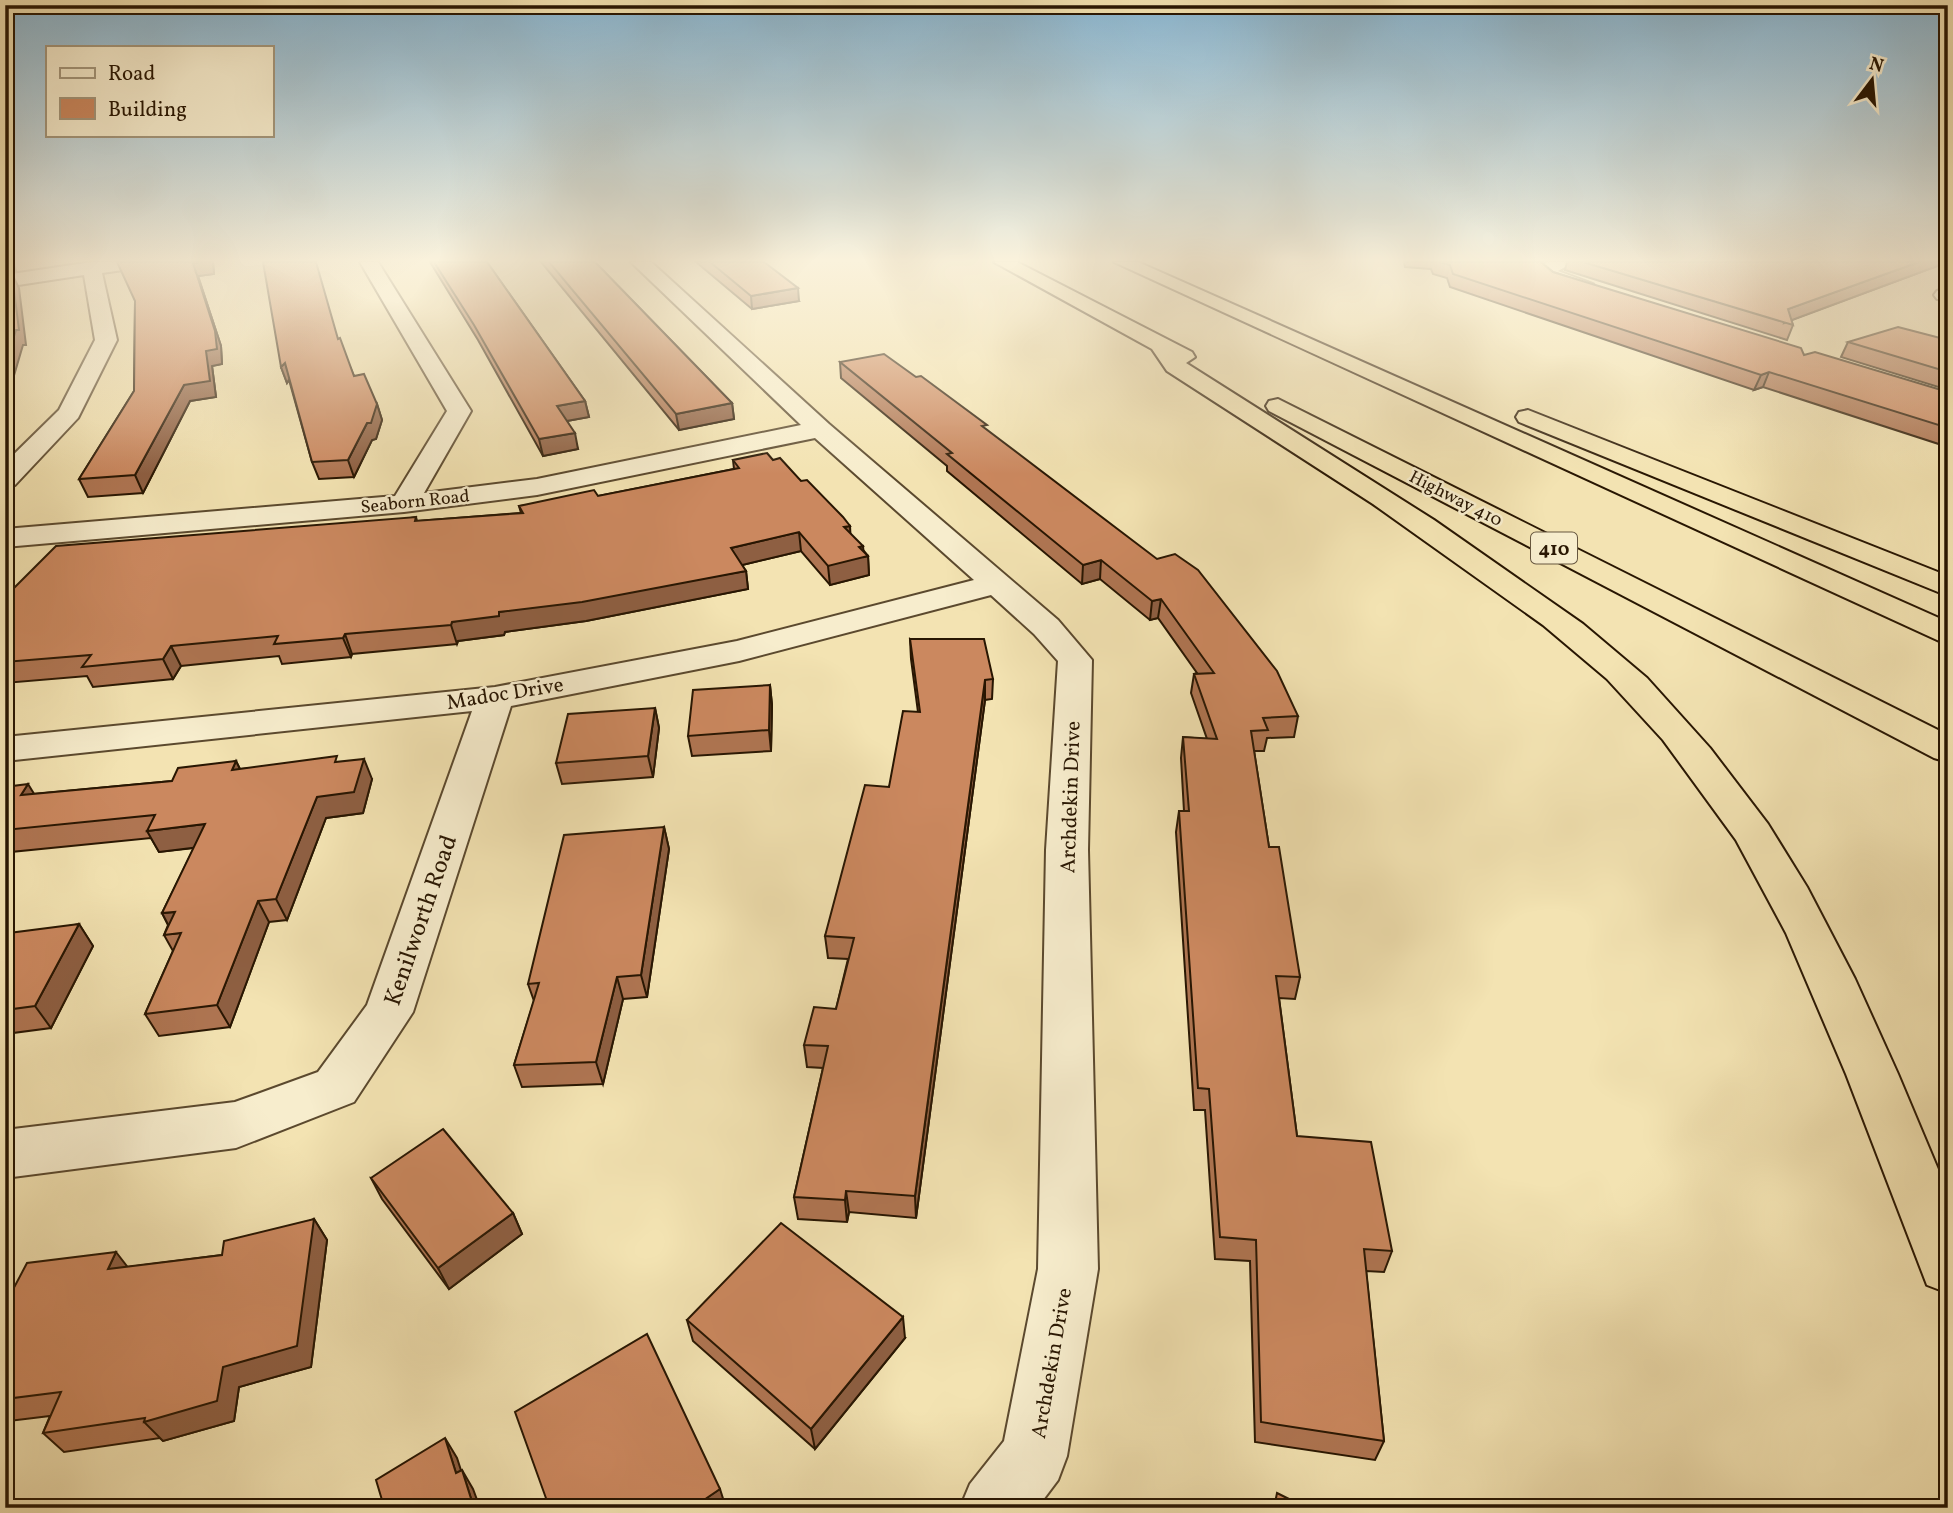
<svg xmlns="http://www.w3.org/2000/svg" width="1953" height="1513" viewBox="0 0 1953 1513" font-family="Vollkorn,serif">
<rect width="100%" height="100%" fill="#f3e3b2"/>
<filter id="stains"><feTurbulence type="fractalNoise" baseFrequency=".00286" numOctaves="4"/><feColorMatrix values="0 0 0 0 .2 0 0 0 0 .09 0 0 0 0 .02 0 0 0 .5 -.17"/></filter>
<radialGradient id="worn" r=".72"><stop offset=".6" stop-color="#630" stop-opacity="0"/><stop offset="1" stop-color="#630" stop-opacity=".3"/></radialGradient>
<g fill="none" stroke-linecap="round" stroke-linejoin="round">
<defs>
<g id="minor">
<path d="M 92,262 L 146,262 L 137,268 L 102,273 L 117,340 L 78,418 L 15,485 L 5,487 L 5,463 L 59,410 L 95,340 L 84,275 L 5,287 L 5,275 Z"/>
<path d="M 360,262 L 378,262 L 471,411 L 424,493 L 537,479 L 801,425 L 631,262 L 651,262 L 829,424 L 1058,620 L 1092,660 L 1088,850 L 1098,1269 L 1067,1456 L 1058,1480 L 1037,1508 L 960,1508 L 970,1484 L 1004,1441 L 1038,1269 L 1046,850 L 1058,661 L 1034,634 L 991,595 L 739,661 L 511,706 L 413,1012 L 354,1102 L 236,1148 L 5,1178 L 5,1130 L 235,1102 L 318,1072 L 367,1005 L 472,711 L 5,761 L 5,737 L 495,687 L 737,641 L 974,580 L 815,438 L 537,495 L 404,512 L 5,547 L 5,529 L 395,496 L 447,411 Z"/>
<path d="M 1548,262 L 1574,262 L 1558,271 L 1593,284 L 1596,288 L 1586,294 L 1550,283 L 1534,270 Z"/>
<path d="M 1948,288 L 1948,300 L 1937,299 L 1934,295 L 1937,291 Z"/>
</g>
<g id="highway">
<path d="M 994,262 L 1017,262 L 1192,352 L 1195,357 L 1186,363 L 1434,520 L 1583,624 L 1647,678 L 1710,748 L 1768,824 L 1807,887 L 1855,979 L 1898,1074 L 1948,1193 L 1948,1293 L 1927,1285 L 1846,1074 L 1786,933 L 1736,840 L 1663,740 L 1607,679 L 1543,625 L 1373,504 L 1167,371 L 1152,349 Z"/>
<path d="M 1114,262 L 1138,262 L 1948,622 L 1948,645 Z"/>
<path d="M 1278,399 L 1948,735 L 1948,762 L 1934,758 L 1269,411 L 1266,406 L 1269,401 Z"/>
<path d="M 1528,410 L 1948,576 L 1948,596 L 1519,422 L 1516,417 L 1519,412 Z"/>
</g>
</defs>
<use href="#minor" stroke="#5b492e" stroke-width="4"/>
<use href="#highway" stroke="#281602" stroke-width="4"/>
<use href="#minor" fill="#f7edcd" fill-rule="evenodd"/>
<use href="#highway" fill="#f3e3b2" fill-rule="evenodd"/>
</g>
<g fill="#af7552" stroke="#281602" stroke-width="2">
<path d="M 213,262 L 214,274 L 198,276 L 221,346 L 222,364 L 212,366 L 216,397 L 190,401 L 143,493 L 88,497 L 79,479 L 134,391 L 135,302 Z"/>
<path d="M 430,262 L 487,262 L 585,401 L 589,417 L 567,421 L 578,449 L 543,456 L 478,340 Z"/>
<path d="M 541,262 L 595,262 L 732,403 L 734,419 L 679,430 Z"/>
<path d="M 696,262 L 764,262 L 799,301 L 752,309 Z"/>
<path d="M 1404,262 L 1544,262 L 1542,263 L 1553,272 L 1804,355 L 1948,392 L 1948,447 L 1763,387 L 1754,390 L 1450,287 L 1447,278 L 1433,274 L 1431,269 L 1405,267 Z"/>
<path d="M 1567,262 L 1948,262 L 1791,320 L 1793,325 L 1787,340 L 1565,270 Z"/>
<path d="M 338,339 L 354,376 L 377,404 L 382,420 L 376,439 L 372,440 L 354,477 L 319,479 L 312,462 L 289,380 L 287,383 L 281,367 Z"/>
<path d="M 1948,340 L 1948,390 L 1841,357 L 1848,342 Z"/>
<path d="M 840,362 L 987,430 L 1298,716 L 1294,737 L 1267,738 L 1264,751 L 1254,751 L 1269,847 L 1300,977 L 1295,999 L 1279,998 L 1297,1136 L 1392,1251 L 1384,1272 L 1366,1271 L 1384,1441 L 1375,1460 L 1255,1442 L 1250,1261 L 1215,1259 L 1205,1110 L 1194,1110 L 1176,832 L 1179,811 L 1184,811 L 1181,758 L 1183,737 L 1207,739 L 1191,693 L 1194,674 L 1197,673 L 1158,618 L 1150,620 L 1100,579 L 1082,584 L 947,471 L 947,466 L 841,378 Z"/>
<path d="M 733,460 L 773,460 L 801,481 L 850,526 L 850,534 L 868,556 L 869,575 L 830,585 L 801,551 L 742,565 L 746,571 L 748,589 L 586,621 L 505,632 L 504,635 L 458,641 L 457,644 L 352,654 L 351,657 L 282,664 L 279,656 L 181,666 L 173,679 L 93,687 L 87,676 L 5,683 L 5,597 L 416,517 L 417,521 L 521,513 L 519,506 L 598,496 L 734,469 Z"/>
<path d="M 910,639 L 993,679 L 992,699 L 985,700 L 916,1218 L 849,1212 L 847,1222 L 798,1219 L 794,1197 L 823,1068 L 807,1067 L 804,1045 L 836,1009 L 848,959 L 828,958 L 825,936 L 889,787 L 918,712 L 911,659 Z"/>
<path d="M 770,685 L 772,705 L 771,751 L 692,756 L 688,736 Z"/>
<path d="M 655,708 L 659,728 L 653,777 L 562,784 L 556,763 Z"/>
<path d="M 236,761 L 240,769 L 339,762 L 372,779 L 363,813 L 326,818 L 287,920 L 269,922 L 230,1027 L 159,1036 L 145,1014 L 173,951 L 164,935 L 168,925 L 162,913 L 194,848 L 159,852 L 151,838 L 11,852 L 5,862 L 5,787 L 34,794 L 172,781 Z"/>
<path d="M 664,827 L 669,849 L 647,997 L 623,999 L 603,1084 L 522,1087 L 514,1065 L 534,1001 L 528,984 Z"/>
<path d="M 79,924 L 93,946 L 51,1028 L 5,1034 L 5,938 Z"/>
<path d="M 371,1178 L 513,1213 L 522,1234 L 449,1289 L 382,1199 Z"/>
<path d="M 314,1219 L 327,1240 L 311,1367 L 239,1387 L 234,1421 L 163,1441 L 160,1438 L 64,1452 L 43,1433 L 50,1416 L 9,1421 L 5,1418 L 5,1300 L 128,1267 L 222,1255 Z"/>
<path d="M 687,1320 L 905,1338 L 815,1449 L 693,1341 Z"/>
</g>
<g fill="#8e5f42" stroke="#281602" stroke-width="2">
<path d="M 5,262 L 14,262 L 16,271 L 5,273 Z"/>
<path d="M 202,262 L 213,262 L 214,274 L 198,276 L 221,346 L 222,364 L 212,366 L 216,397 L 190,401 L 143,493 L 135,475 L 184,385 L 206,351 L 193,263 Z"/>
<path d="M 1919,262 L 1948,262 L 1784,323 L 1788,309 Z"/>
<path d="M 12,274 L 19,288 L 26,345 L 23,345 L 5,406 L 5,365 Z"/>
<path d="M 798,288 L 799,301 L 752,309 L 751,296 Z"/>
<path d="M 285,363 L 290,378 L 287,383 L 281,367 Z"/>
<path d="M 1769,372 L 1763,387 L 1754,390 L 1761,375 Z"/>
<path d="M 585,401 L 589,417 L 561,422 L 557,406 Z"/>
<path d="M 732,403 L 734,419 L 679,430 L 676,414 Z"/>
<path d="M 377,404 L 382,420 L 376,439 L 372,440 L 354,477 L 348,460 Z"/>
<path d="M 575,433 L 578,449 L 543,456 L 539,439 Z"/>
<path d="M 850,526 L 851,544 L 844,527 Z"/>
<path d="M 799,532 L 801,551 L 734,567 L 731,548 Z"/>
<path d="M 863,546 L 864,557 L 868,556 L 869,575 L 830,585 L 828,566 L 859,547 Z"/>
<path d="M 1101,560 L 1100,579 L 1082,584 L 1083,565 Z"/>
<path d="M 746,571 L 748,589 L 586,621 L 505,632 L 504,635 L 458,641 L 457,644 L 451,625 L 452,622 L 499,612 Z"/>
<path d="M 1161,599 L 1158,618 L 1150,620 L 1152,601 Z"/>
<path d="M 345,634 L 352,654 L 351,657 L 343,638 Z"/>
<path d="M 171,646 L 181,666 L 173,679 L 163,659 Z"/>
<path d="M 985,680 L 985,700 L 916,1218 L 915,1196 Z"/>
<path d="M 770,685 L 772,705 L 771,751 L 769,730 Z"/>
<path d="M 655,708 L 659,728 L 653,777 L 648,756 Z"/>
<path d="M 364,759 L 372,779 L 363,813 L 326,818 L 287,920 L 276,899 L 317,797 Z"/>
<path d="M 236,761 L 246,782 L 232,770 Z"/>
<path d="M 28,784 L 41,805 L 21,795 Z"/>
<path d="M 205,824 L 216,845 L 159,852 L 147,831 Z"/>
<path d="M 664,827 L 669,849 L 647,997 L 641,975 Z"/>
<path d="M 5,843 L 11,852 L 5,862 Z"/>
<path d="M 258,901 L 269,922 L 230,1027 L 217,1005 Z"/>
<path d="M 175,912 L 181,933 L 173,934 L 162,913 Z"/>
<path d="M 79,924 L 93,946 L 51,1028 L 35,1006 Z"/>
<path d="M 617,977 L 623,999 L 603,1084 L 596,1062 Z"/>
<path d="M 846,1191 L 849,1212 L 847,1222 L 845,1200 Z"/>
<path d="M 513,1213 L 522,1234 L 449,1289 L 438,1268 Z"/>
<path d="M 314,1219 L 327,1240 L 311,1367 L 239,1387 L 234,1421 L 163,1441 L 144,1422 L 223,1367 Z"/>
<path d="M 116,1252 L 133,1274 L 108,1269 Z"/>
<path d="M 903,1317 L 905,1338 L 815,1449 L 811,1429 Z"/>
<path d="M 445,1438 L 457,1458 L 468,1492 L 456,1473 Z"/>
<path d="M 462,1470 L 473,1489 L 480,1508 L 474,1508 Z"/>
<path d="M 720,1489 L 726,1508 L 692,1508 Z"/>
</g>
<g fill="#cb885f" stroke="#281602" stroke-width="2">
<path d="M 117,262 L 202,262 L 193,263 L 215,331 L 217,349 L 206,351 L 210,381 L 184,385 L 135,475 L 79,479 L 134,391 L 135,301 Z"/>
<path d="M 263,262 L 316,262 L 338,339 L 340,338 L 354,376 L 364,374 L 377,404 L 371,423 L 367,423 L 348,460 L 312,462 L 285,363 L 281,367 Z"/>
<path d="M 434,262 L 487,262 L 585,401 L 557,406 L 575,433 L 539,439 L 474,325 Z"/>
<path d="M 549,262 L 595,262 L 732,403 L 676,414 Z"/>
<path d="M 710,262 L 764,262 L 798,288 L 751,296 Z"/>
<path d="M 1439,262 L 1541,262 L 1553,272 L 1801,348 L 1804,355 L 1815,352 L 1948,392 L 1948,428 L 1769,372 L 1761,375 L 1453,274 L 1450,265 Z"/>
<path d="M 1583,262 L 1919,262 L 1788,309 L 1793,325 Z"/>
<path d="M 12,274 L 19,330 L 16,330 L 5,365 L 5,275 Z"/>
<path d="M 1898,327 L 1948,340 L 1948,372 L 1848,342 Z"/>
<path d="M 884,354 L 916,377 L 921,376 L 987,425 L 982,426 L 1157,559 L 1175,554 L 1198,570 L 1277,671 L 1298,716 L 1263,718 L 1268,730 L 1251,731 L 1269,847 L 1279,847 L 1300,977 L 1276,976 L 1297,1136 L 1371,1142 L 1392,1251 L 1364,1249 L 1384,1441 L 1261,1422 L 1256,1240 L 1220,1237 L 1209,1089 L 1198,1088 L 1179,811 L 1189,811 L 1183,737 L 1217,739 L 1194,674 L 1214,673 L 1161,599 L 1152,601 L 1101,560 L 1083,565 L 947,454 L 952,453 L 840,362 Z"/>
<path d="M 767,453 L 773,460 L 780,458 L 801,481 L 807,480 L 843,517 L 850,526 L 844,527 L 863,546 L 859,547 L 868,556 L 828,566 L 799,532 L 731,548 L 746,571 L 582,602 L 499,612 L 499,616 L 452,622 L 451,625 L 345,634 L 343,638 L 274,644 L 278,636 L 171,646 L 163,659 L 82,667 L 91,655 L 5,662 L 5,597 L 56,546 L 416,517 L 415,521 L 523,513 L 519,506 L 594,490 L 598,496 L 739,468 L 733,460 Z"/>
<path d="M 910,639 L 984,639 L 993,679 L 985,680 L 915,1196 L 846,1191 L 845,1200 L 794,1197 L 828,1046 L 804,1045 L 814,1007 L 836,1009 L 854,938 L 825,936 L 865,785 L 889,787 L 903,711 L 920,712 Z"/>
<path d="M 770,685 L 769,730 L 688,736 L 693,690 Z"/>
<path d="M 655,708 L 648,756 L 556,763 L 568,714 Z"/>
<path d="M 337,756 L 335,762 L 364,759 L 354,792 L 317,797 L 276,899 L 258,901 L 217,1005 L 145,1014 L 181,933 L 164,935 L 175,912 L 162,913 L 205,824 L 147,831 L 155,815 L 5,830 L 5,787 L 28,784 L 21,795 L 172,781 L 178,768 L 236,761 L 232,770 Z"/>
<path d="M 664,827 L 641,975 L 617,977 L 596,1062 L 514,1065 L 539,983 L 528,984 L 564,835 Z"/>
<path d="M 79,924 L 35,1006 L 5,1010 L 5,938 L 9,933 Z"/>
<path d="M 443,1129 L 513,1213 L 438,1268 L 371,1178 Z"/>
<path d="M 314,1219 L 297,1346 L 223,1367 L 217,1401 L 144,1422 L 145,1418 L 43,1433 L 61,1392 L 5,1399 L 5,1300 L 8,1299 L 27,1263 L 116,1252 L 108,1269 L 222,1255 L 224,1241 Z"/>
<path d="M 781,1223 L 903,1317 L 811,1429 L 687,1320 Z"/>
<path d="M 647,1334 L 720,1489 L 692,1508 L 536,1508 L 547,1501 L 515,1412 Z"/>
<path d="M 445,1438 L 456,1473 L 462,1470 L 474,1508 L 368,1508 L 382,1500 L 376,1480 Z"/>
<path d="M 1277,1493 L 1307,1508 L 1274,1508 Z"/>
</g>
<linearGradient id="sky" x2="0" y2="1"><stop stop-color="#8ab8d4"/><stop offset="0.55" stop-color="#faf2dc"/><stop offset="1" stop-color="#faf2dc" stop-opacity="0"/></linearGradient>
<rect width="1953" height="474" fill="url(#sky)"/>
<g text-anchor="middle" stroke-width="5" stroke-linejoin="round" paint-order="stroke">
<g font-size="18" fill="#281602" stroke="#f7edcd">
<text transform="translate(1456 498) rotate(27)" y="6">Highway 410</text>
<text transform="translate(415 501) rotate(-6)" y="6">Seaborn Road</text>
</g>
<rect fill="#f7edcd" stroke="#66563f" stroke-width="2" x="1531" y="532.5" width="46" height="31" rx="5"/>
<g font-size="19" font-weight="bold" fill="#281602">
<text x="1554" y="555">410</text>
</g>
<g font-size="21" fill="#281602" stroke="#f7edcd">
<text transform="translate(505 693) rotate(-9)" y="7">Madoc Drive</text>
<text transform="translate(1070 797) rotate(-88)" y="7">Archdekin Drive</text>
<text transform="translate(1051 1363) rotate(-80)" y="7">Archdekin Drive</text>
</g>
<g font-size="24" fill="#281602" stroke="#f7edcd">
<text transform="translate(420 920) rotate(-71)" y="8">Kenilworth Road</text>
</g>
</g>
<rect width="1953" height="1513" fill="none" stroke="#f3e3b2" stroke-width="28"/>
<rect x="7" y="7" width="1939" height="1499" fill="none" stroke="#281602" stroke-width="3.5"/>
<rect x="14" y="14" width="1925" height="1485" fill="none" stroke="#281602" stroke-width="2"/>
<rect x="46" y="46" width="228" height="91" fill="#f7edcd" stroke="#a4977c" stroke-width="2"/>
<rect x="60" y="68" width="35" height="10" fill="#f7edcd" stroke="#a4977c" stroke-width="2"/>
<text x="108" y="80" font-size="21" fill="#281602">Road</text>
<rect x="60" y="98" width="35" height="21" fill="#cb885f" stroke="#a4977c" stroke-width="2"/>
<text x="108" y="116" font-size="21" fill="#281602">Building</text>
<g transform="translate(1872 80) rotate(16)" stroke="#f7edcd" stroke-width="5" paint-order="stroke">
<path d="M0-5L12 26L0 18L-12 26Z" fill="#281602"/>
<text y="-10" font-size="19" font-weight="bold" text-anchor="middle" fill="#281602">N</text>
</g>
<rect width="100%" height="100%" filter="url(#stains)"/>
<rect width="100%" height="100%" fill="url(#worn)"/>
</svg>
